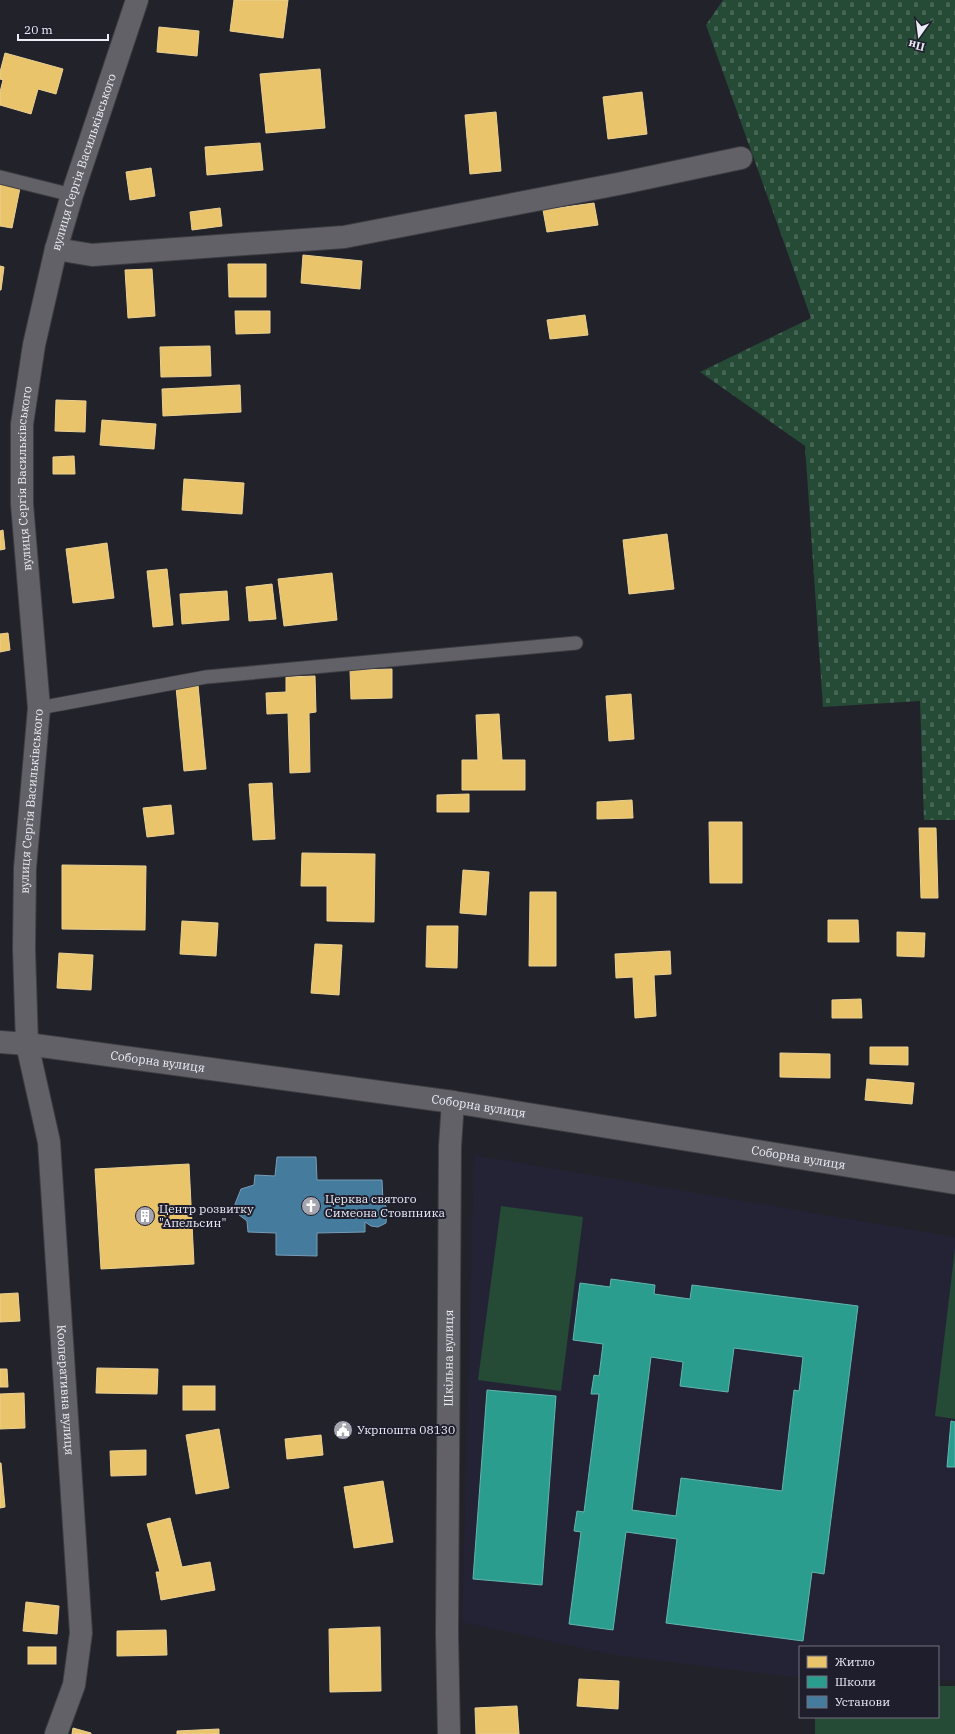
<svg xmlns="http://www.w3.org/2000/svg" width="955" height="1734" viewBox="0 0 955 1734" font-family="'IBM Plex Serif',serif">
<defs>
<pattern id="cemetery-stones" width="16" height="16" patternUnits="userSpaceOnUse"><rect width="16" height="16" fill="#254a36"/><path d="M2 7V4a2 2 0 0 1 4 0v3zM10 15v-3a2 2 0 0 1 4 0v3z" fill="#456454"/></pattern>
</defs>
<rect width="100%" height="100%" fill="#22222a"/>
<path fill="#242335" d="M 474,1155 L 955,1237 L 955,1681 L 938,1680 L 938,1647 L 800,1647 L 800,1676 L 783,1676 L 614,1655 L 462,1622 Z"/>
<path fill="url(#cemetery-stones)" d="M 723,0 L 955,0 L 955,820 L 924,820 L 920,701 L 823,707 L 805,446 L 700,372 L 811,318 L 706,25 Z"/>
<g fill="#254a36">
<path d="M 501,1206 L 583,1217 L 561,1391 L 478,1380 Z"/>
<path d="M 955,1248 L 955,1419 L 935,1416 Z"/>
<path d="M 938,1686 L 955,1686 L 955,1734 L 815,1734 L 815,1717 L 938,1717 Z"/>
</g>
<g fill="#e9c46a" stroke="#ead094">
<path d="M 234,0 L 288,0 L 283,38 L 230,31 Z"/>
<path d="M 159,27 L 199,31 L 197,56 L 157,52 Z"/>
<path d="M 5,53 L 63,69 L 56,94 L 38,89 L 31,114 L 0,105 L 0,92 L 3,80 L 0,79 L 0,72 Z"/>
<path d="M 320,69 L 325,128 L 266,133 L 260,74 Z"/>
<path d="M 642,92 L 647,134 L 608,139 L 603,97 Z"/>
<path d="M 496,112 L 501,171 L 470,174 L 465,115 Z"/>
<path d="M 260,143 L 263,170 L 207,175 L 205,147 Z"/>
<path d="M 151,168 L 155,196 L 130,200 L 126,172 Z"/>
<path d="M 0,179 L 21,183 L 12,228 L 0,226 Z"/>
<path d="M 594,203 L 598,225 L 547,232 L 543,210 Z"/>
<path d="M 220,208 L 222,226 L 192,230 L 190,212 Z"/>
<path d="M 303,255 L 362,261 L 360,289 L 301,283 Z"/>
<path d="M 228,264 L 266,264 L 266,297 L 229,297 Z"/>
<path d="M 0,266 L 4,267 L 1,290 L 0,290 Z"/>
<path d="M 152,269 L 155,316 L 128,318 L 125,270 Z"/>
<path d="M 235,311 L 270,311 L 270,333 L 236,334 Z"/>
<path d="M 585,315 L 588,335 L 550,339 L 547,320 Z"/>
<path d="M 210,346 L 211,376 L 161,377 L 160,347 Z"/>
<path d="M 240,385 L 241,412 L 163,416 L 162,389 Z"/>
<path d="M 56,400 L 86,401 L 85,432 L 55,431 Z"/>
<path d="M 102,420 L 156,424 L 154,449 L 100,445 Z"/>
<path d="M 74,456 L 75,474 L 53,474 L 53,457 Z"/>
<path d="M 184,479 L 244,483 L 242,514 L 182,510 Z"/>
<path d="M 3,530 L 5,549 L 0,550 L 0,531 Z"/>
<path d="M 667,534 L 674,589 L 629,594 L 623,540 Z"/>
<path d="M 107,543 L 114,598 L 73,603 L 66,549 Z"/>
<path d="M 167,569 L 173,625 L 153,627 L 147,571 Z"/>
<path d="M 332,573 L 337,620 L 284,626 L 278,579 Z"/>
<path d="M 272,584 L 276,619 L 249,621 L 246,587 Z"/>
<path d="M 227,591 L 229,620 L 182,624 L 180,594 Z"/>
<path d="M 8,633 L 10,650 L 0,652 L 0,634 Z"/>
<path d="M 392,669 L 392,698 L 351,699 L 350,670 Z"/>
<path d="M 315,676 L 316,712 L 309,713 L 310,772 L 290,773 L 288,713 L 267,714 L 266,693 L 286,692 L 286,677 Z"/>
<path d="M 198,685 L 206,769 L 184,771 L 176,687 Z"/>
<path d="M 631,694 L 634,739 L 609,741 L 606,696 Z"/>
<path d="M 499,714 L 502,760 L 525,760 L 525,790 L 462,790 L 462,760 L 478,760 L 476,715 Z"/>
<path d="M 272,783 L 275,839 L 253,840 L 249,784 Z"/>
<path d="M 469,794 L 469,812 L 437,812 L 437,795 Z"/>
<path d="M 632,800 L 633,818 L 597,819 L 597,802 Z"/>
<path d="M 171,805 L 174,834 L 147,837 L 143,808 Z"/>
<path d="M 709,822 L 742,822 L 742,883 L 710,883 Z"/>
<path d="M 919,828 L 936,828 L 938,898 L 921,898 Z"/>
<path d="M 302,853 L 375,854 L 374,922 L 327,921 L 327,886 L 301,886 Z"/>
<path d="M 62,865 L 146,866 L 145,930 L 62,929 Z"/>
<path d="M 463,870 L 489,872 L 486,915 L 460,913 Z"/>
<path d="M 530,892 L 556,892 L 556,966 L 529,966 Z"/>
<path d="M 828,920 L 858,920 L 859,942 L 828,942 Z"/>
<path d="M 182,921 L 218,923 L 216,956 L 180,954 Z"/>
<path d="M 427,926 L 458,926 L 457,968 L 426,967 Z"/>
<path d="M 897,932 L 925,933 L 924,957 L 897,956 Z"/>
<path d="M 315,944 L 342,945 L 339,995 L 311,993 Z"/>
<path d="M 670,951 L 671,974 L 654,975 L 656,1016 L 635,1018 L 633,977 L 616,978 L 615,954 Z"/>
<path d="M 59,953 L 93,955 L 91,990 L 57,988 Z"/>
<path d="M 861,999 L 862,1018 L 832,1018 L 832,1000 Z"/>
<path d="M 870,1047 L 908,1047 L 908,1065 L 870,1064 Z"/>
<path d="M 780,1053 L 830,1054 L 830,1078 L 780,1077 Z"/>
<path d="M 867,1079 L 914,1083 L 912,1104 L 865,1100 Z"/>
<path d="M 189,1164 L 194,1264 L 101,1269 L 95,1169 Z"/>
<path d="M 18,1293 L 20,1321 L 0,1322 L 0,1294 Z"/>
<path d="M 97,1368 L 158,1369 L 157,1394 L 96,1393 Z"/>
<path d="M 0,1369 L 7,1369 L 8,1387 L 0,1387 Z"/>
<rect x="183" y="1386" width="32" height="24"/>
<path d="M 24,1393 L 25,1428 L 0,1429 L 0,1394 Z"/>
<path d="M 219,1429 L 229,1488 L 196,1494 L 186,1435 Z"/>
<path d="M 321,1435 L 323,1455 L 287,1459 L 285,1439 Z"/>
<path d="M 146,1450 L 146,1475 L 111,1476 L 110,1451 Z"/>
<path d="M 0,1463 L 1,1463 L 5,1507 L 0,1508 Z"/>
<path d="M 383,1481 L 393,1542 L 354,1548 L 344,1487 Z"/>
<path d="M 170,1518 L 182,1567 L 210,1562 L 215,1590 L 161,1600 L 156,1572 L 160,1572 L 147,1524 Z"/>
<path d="M 26,1602 L 59,1606 L 57,1634 L 23,1631 Z"/>
<path d="M 380,1627 L 381,1691 L 330,1692 L 329,1629 Z"/>
<path d="M 166,1630 L 167,1655 L 117,1656 L 117,1631 Z"/>
<rect x="28" y="1647" width="28" height="17"/>
<path d="M 579,1679 L 619,1681 L 618,1709 L 577,1706 Z"/>
<path d="M 517,1706 L 519,1734 L 476,1734 L 475,1708 Z"/>
<path d="M 73,1728 L 91,1733 L 91,1734 L 72,1734 Z"/>
<path d="M 219,1729 L 219,1734 L 177,1734 L 177,1731 Z"/>
</g>
<g fill="#2a9d8f" stroke="#64b5ae" fill-rule="evenodd">
<path d="M 611,1279 L 655,1285 L 654,1294 L 690,1299 L 692,1285 L 858,1306 L 824,1574 L 812,1572 L 803,1641 L 666,1623 L 677,1539 L 626,1532 L 613,1630 L 569,1624 L 581,1532 L 574,1531 L 577,1511 L 584,1512 L 599,1394 L 591,1394 L 594,1375 L 599,1376 L 603,1344 L 573,1340 L 580,1283 L 610,1287 ZM 734,1348 L 803,1357 L 799,1391 L 794,1390 L 782,1491 L 681,1478 L 676,1516 L 632,1510 L 651,1357 L 683,1362 L 680,1386 L 728,1392 Z"/>
<path d="M 487,1390 L 556,1396 L 542,1585 L 473,1579 Z"/>
<path d="M 951,1421 L 955,1422 L 955,1467 L 947,1467 Z"/>
</g>
<path fill="#457b9d" stroke="#779db8" d="M 277,1157 L 316,1157 L 317,1180 L 382,1180 L 383,1202 L 387,1208 L 386,1223 L 378,1227 L 371,1226 L 365,1222 L 365,1232 L 317,1233 L 317,1256 L 276,1255 L 276,1233 L 248,1232 L 247,1221 L 238,1214 L 235,1204 L 241,1189 L 254,1185 L 255,1175 L 275,1176 Z"/>
<g fill="none" stroke-linecap="round" stroke-linejoin="round">
<defs>
<g id="service">
<path d="M 0,177 L 72,195"/>
<path d="M 39,708 L 206,677 L 576,643"/>
</g>
<g id="minor">
<path d="M 56,249 L 92,255 L 344,237 L 623,183 L 741,158"/>
<path id="s1" d="M 27,1044 L 49,1142 L 81,1633 L 74,1685 L 56,1734"/>
<path id="s2" d="M 449,1734 L 447,1634 L 450,1146 L 453,1102"/>
</g>
<g id="tertiary">
<path id="s3" d="M 27,1044 L 24,949 L 25,868 L 39,708 L 22,504 L 22,424 L 34,345 L 56,249 L 72,195 L 137,0"/>
</g>
<g id="secondary">
<path id="s4" d="M 0,1042 L 27,1044 L 453,1102 L 955,1183"/>
</g>
</defs>
<use href="#service" stroke="#3d3d43" stroke-width="15"/>
<use href="#minor" stroke="#3d3d43" stroke-width="24"/>
<use href="#tertiary" stroke="#3d3d43" stroke-width="24"/>
<use href="#secondary" stroke="#3d3d43" stroke-width="24"/>
<use href="#service" stroke="#616167" stroke-width="13"/>
<use href="#minor" stroke="#616167" stroke-width="22"/>
<use href="#tertiary" stroke="#616167" stroke-width="22"/>
<use href="#secondary" stroke="#616167" stroke-width="22"/>
</g>
<defs>
<symbol id="church-disc" viewBox="-11 -11 22 22"><circle r="9.5" fill="#a5a5af" stroke="#1f1e2d"/><path d="M-1.2-6h2.4v3.5h3.3v2.4h-3.3V6h-2.4V-.1h-3.3v-2.4h3.3Z" fill="#fff"/></symbol>
<symbol id="building-disc" viewBox="-11 -11 22 22"><circle r="9.5" fill="#a5a5af" stroke="#1f1e2d"/><path d="M-4-6H4V6H1V3H-1V6H-4ZM-2.5-4.3h1.7v1.8h-1.7ZM.8-4.3h1.7v1.8H.8ZM-2.5-1h1.7V.8h-1.7ZM.8-1h1.7V.8H.8Z" fill="#fff"/></symbol>
<symbol id="civic-disc" viewBox="-11 -11 22 22"><circle r="9.5" fill="#a5a5af" stroke="#1f1e2d"/><path d="M-.6-6.5H3V-4.5H.6V-3L4-1V1h2V6H-6V1h2V-1L-.6-3ZM-1.2 2.5V6h2.4V2.5Z" fill="#fff"/></symbol>
</defs>
<g fill-rule="evenodd">
<use href="#church-disc" x="300" y="1195" width="22" height="22"/>
<use href="#building-disc" x="134" y="1205" width="22" height="22"/>
<use href="#civic-disc" x="332" y="1419" width="22" height="22"/>
</g>
<g text-anchor="middle" stroke-width="4" stroke-linejoin="round" paint-order="stroke">
<g font-size="12" fill="#ececf7" stroke="#1f1e2d">
<text dy="4" stroke="none"><textPath href="#s3" startOffset="891">вулиця Сергія Васильківського</textPath></text>
<text dy="4" stroke="none"><textPath href="#s3" startOffset="567">вулиця Сергія Васильківського</textPath></text>
<text dy="4" stroke="none"><textPath href="#s3" startOffset="243">вулиця Сергія Васильківського</textPath></text>
<text dy="4" stroke="none"><textPath href="#s4" startOffset="159">Соборна вулиця</textPath></text>
<text dy="4" stroke="none"><textPath href="#s4" startOffset="483">Соборна вулиця</textPath></text>
<text dy="4" stroke="none"><textPath href="#s4" startOffset="807">Соборна вулиця</textPath></text>
<text dy="4" stroke="none"><textPath href="#s2" startOffset="376">Шкільна вулиця</textPath></text>
<text dy="4" stroke="none"><textPath href="#s1" startOffset="349">Кооперативна вулиця</textPath></text>
</g>
<g font-size="12" fill="#ececf7" stroke="#1f1e2d" text-anchor="start">
<text x="325" y="1203">Церква святого<tspan x="325" dy="14">Симеона Стовпника</tspan></text>
<text x="159" y="1213">Центр розвитку<tspan x="159" dy="14">"Апельсин"</tspan></text>
<text x="357" y="1434">Укрпошта 08130</text>
</g>
</g>
<rect x="799" y="1646" width="140" height="72" fill="#1f1e2d" stroke="#71707e"/>
<rect x="807" y="1656" width="20" height="12" fill="#e9c46a" stroke="#71707e"/>
<text x="835" y="1666" font-size="12" fill="#ececf7">Житло</text>
<rect x="807" y="1676" width="20" height="12" fill="#2a9d8f" stroke="#71707e"/>
<text x="835" y="1686" font-size="12" fill="#ececf7">Школи</text>
<rect x="807" y="1696" width="20" height="12" fill="#457b9d" stroke="#71707e"/>
<text x="835" y="1706" font-size="12" fill="#ececf7">Установи</text>
<g transform="translate(919 36) rotate(194)" stroke="#1f1e2d" stroke-width="3" paint-order="stroke">
<path d="M0-3L7 15L0 10L-7 15Z" fill="#ececf7"/>
<text y="-6" font-size="11" font-weight="bold" text-anchor="middle" fill="#ececf7">Пн</text>
</g>
<path d="M18 34v6h90v-6" fill="none" stroke="#ececf7" stroke-width="2"/>
<text x="24" y="34" font-size="12" fill="#ececf7" stroke="#1f1e2d" stroke-width="3" paint-order="stroke">20 m</text>
</svg>
